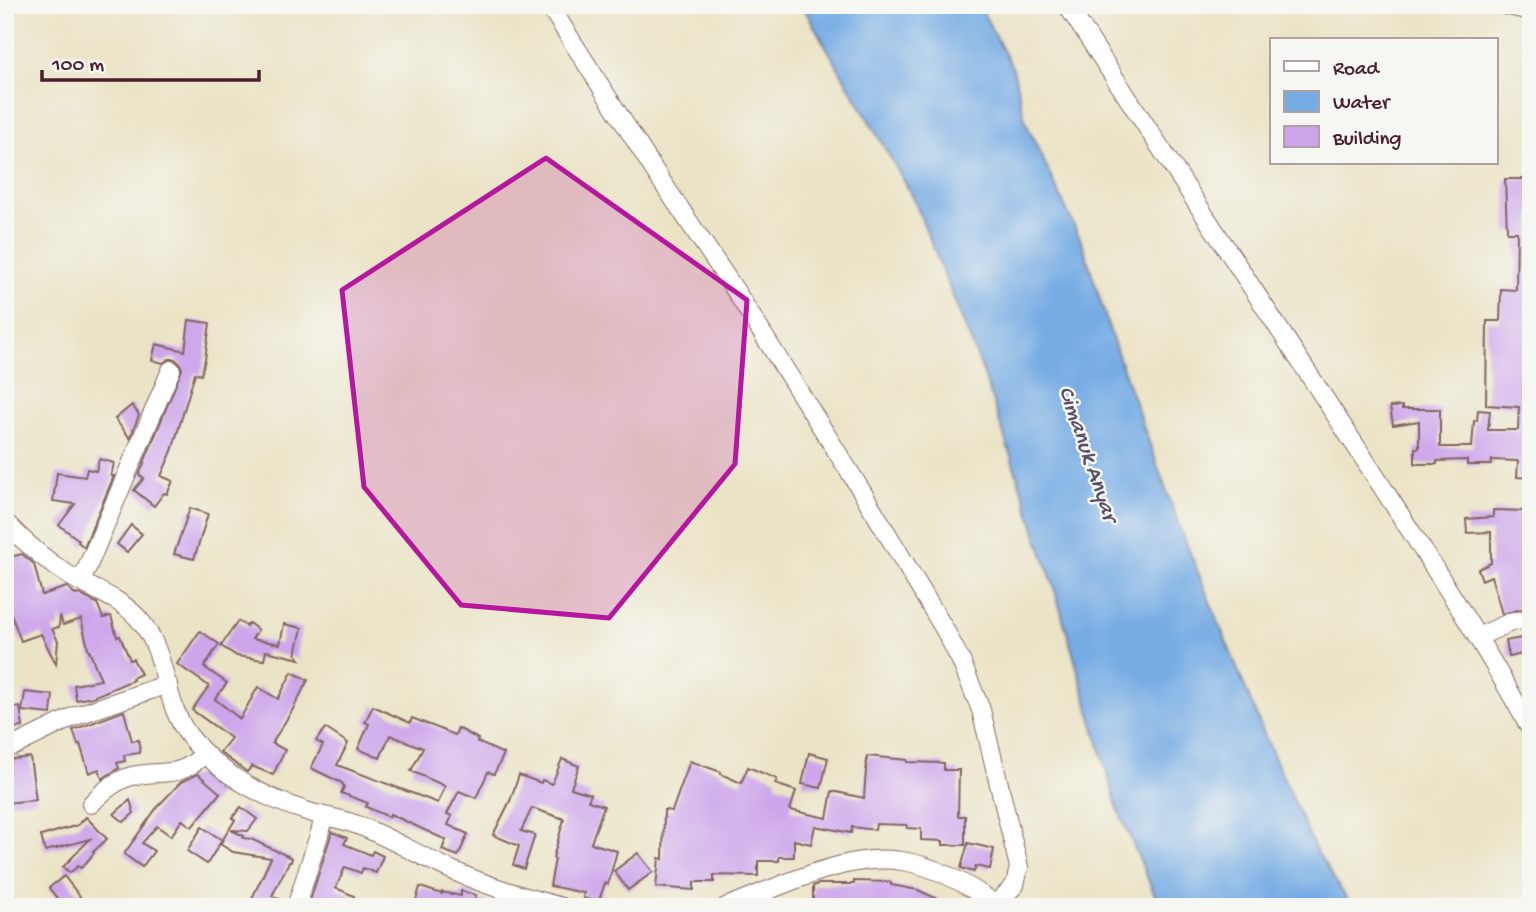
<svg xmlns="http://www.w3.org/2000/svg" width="1536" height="912" viewBox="0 0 1536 912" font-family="'Gochi Hand',sans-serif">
<rect width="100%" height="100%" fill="#f6f6f2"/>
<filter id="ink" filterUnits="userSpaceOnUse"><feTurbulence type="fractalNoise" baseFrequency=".0143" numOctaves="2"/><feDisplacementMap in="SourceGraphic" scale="14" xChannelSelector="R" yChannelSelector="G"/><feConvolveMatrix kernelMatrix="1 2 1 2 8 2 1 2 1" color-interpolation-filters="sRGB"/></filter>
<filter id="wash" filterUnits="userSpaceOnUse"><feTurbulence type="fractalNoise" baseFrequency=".00686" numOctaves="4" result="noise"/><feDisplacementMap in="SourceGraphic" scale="28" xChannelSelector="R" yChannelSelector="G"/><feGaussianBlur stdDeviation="1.57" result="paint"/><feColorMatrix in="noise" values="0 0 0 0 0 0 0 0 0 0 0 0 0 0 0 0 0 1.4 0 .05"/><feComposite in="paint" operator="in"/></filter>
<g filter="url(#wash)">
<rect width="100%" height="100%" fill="#ebe3c5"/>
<path fill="#76ace4" stroke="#606688" stroke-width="2" d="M 802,5 L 979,5 L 1013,69 L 1026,123 L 1083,245 L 1113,341 L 1179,526 L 1264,734 L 1314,847 L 1352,907 L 1160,907 L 1117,807 L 1054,587 L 982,369 L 912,195 Z"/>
<g id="blocks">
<g fill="#cda5eb">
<path d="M 1505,179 L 1531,179 L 1531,289 L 1527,358 L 1531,358 L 1531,478 L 1517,477 L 1518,461 L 1492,460 L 1491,465 L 1467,465 L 1467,460 L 1437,461 L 1437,464 L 1415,464 L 1415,448 L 1419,448 L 1419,421 L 1393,425 L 1390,407 L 1402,406 L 1402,409 L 1440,409 L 1440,447 L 1472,447 L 1474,421 L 1477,421 L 1478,410 L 1490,411 L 1488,430 L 1518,430 L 1519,407 L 1486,405 L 1487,321 L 1500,321 L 1501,289 L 1516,290 L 1517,232 L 1507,232 Z"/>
<path d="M 189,320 L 210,323 L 205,359 L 201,375 L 195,373 L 172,451 L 161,476 L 173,481 L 167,494 L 164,493 L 154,506 L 134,490 L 144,478 L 139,475 L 182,369 L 180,364 L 175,359 L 169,359 L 163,363 L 152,360 L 156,344 L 185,351 Z"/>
<path d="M 132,405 L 139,415 L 130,438 L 115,419 Z"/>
<path d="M 99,459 L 114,463 L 111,476 L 114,476 L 84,547 L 78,542 L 79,540 L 59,525 L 75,504 L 53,501 L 57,473 L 85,477 L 87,469 L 96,471 Z"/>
<path d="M 190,508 L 208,514 L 194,559 L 174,554 Z"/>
<path d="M 1493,510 L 1526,511 L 1525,557 L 1531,553 L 1531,607 L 1502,614 L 1491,576 L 1482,580 L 1478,569 L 1491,563 L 1491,532 L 1467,533 L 1466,519 L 1493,517 Z"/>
<path d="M 131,525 L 142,534 L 127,552 L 117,544 Z"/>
<path d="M 22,554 L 34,564 L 42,595 L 67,587 L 76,595 L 79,594 L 97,603 L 103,618 L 111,616 L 117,637 L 120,636 L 130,660 L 133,659 L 141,674 L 132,678 L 133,680 L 93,697 L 76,700 L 74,685 L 101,680 L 88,648 L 81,619 L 63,625 L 60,615 L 59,627 L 52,629 L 58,641 L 56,664 L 41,634 L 21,641 L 5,598 L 5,578 L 10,577 L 6,558 Z"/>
<path d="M 238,621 L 246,626 L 249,623 L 258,630 L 252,639 L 280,644 L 284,624 L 302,628 L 296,654 L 300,659 L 266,651 L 264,660 L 237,656 L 221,646 Z"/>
<path d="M 200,631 L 219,644 L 204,667 L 227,683 L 215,699 L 240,719 L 258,687 L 278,699 L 292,672 L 308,680 L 293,709 L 272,743 L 285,750 L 273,775 L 252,766 L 247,772 L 222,754 L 220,752 L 231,738 L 192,710 L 209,686 L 177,664 Z"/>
<path d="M 1531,636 L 1531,652 L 1509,657 L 1506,641 Z"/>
<path d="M 25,692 L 53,695 L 51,714 L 22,711 Z"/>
<path d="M 373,706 L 410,723 L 412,718 L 455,735 L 458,728 L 478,739 L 477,742 L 504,754 L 494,774 L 488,772 L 476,798 L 459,791 L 447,814 L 452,816 L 448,825 L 468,834 L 458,856 L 442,850 L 446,840 L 390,814 L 389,817 L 366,807 L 368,803 L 341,793 L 344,787 L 342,783 L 311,768 L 323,745 L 316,741 L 325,728 L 348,743 L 337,765 L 438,803 L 445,786 L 411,771 L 423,748 L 390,735 L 380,758 L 358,749 L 369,724 L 365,722 Z"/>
<path d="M 20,707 L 23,727 L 5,729 L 5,709 Z"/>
<path d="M 124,711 L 132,741 L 139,740 L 140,753 L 124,755 L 125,761 L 117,763 L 119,768 L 102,779 L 99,769 L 89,773 L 80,744 L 78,745 L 73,730 Z"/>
<path d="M 809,753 L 828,758 L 821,788 L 802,784 Z"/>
<path d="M 867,756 L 907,760 L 907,762 L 944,763 L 944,770 L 959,770 L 958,816 L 965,816 L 965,845 L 943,845 L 943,841 L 921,840 L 921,829 L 907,828 L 907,825 L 876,824 L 875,830 L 852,827 L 851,833 L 815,826 L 811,844 L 794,840 L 794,857 L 779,857 L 779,861 L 758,861 L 758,876 L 714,875 L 714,882 L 694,882 L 694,890 L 656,887 L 659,858 L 663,859 L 664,810 L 672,811 L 690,761 L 721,772 L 721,774 L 741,783 L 748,767 L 777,779 L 775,784 L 796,791 L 790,810 L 827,818 L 832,791 L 864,798 Z"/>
<path d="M 30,757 L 36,800 L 5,803 L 5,782 L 7,782 L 5,760 Z"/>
<path d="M 562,759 L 579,766 L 571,788 L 591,794 L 588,801 L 604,806 L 591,843 L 617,851 L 608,884 L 605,883 L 598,903 L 583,898 L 584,893 L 550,886 L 555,859 L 553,858 L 564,819 L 532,808 L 521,831 L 535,835 L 524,869 L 513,865 L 519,846 L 493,835 L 510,801 L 519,775 L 541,783 L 542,780 L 552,784 Z"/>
<path d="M 198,774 L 220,793 L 192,827 L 182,820 L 171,836 L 157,826 L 142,843 L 154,851 L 142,867 L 124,854 L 158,806 L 181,782 Z"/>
<path d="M 130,800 L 134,813 L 124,822 L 114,814 Z"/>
<path d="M 241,807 L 257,819 L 248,831 L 231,830 L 244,836 L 243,838 L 251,839 L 292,858 L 291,862 L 289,862 L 272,896 L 286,902 L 285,907 L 248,907 L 271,858 L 233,852 L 220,844 L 235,820 L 232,818 Z"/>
<path d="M 86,817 L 107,839 L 93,852 L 94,853 L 85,864 L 81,868 L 78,866 L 70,873 L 63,867 L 90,839 L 45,851 L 41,836 L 78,825 Z"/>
<path d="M 202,827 L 222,840 L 207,864 L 187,851 Z"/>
<path d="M 332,832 L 347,838 L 344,844 L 371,855 L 373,851 L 383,856 L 376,873 L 363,868 L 361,873 L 345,867 L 336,888 L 354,896 L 350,907 L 308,907 Z"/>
<path d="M 968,843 L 994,849 L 990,869 L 976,866 L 974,872 L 961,868 Z"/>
<path d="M 638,853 L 653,872 L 628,890 L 614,871 Z"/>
<path d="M 64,876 L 88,907 L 64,907 L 49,888 Z"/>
<path d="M 854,881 L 891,882 L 891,885 L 918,890 L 955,907 L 813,907 L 813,886 L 819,884 L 854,884 Z"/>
<path d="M 420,887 L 442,894 L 442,892 L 461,896 L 461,891 L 476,895 L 475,899 L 488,902 L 487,907 L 414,907 Z"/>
</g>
</g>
</g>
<g filter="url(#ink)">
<use href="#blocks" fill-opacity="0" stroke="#826461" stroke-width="2"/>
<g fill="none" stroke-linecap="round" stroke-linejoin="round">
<defs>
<g id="street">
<path d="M 549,5 L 656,173 L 735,290 L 861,490 L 945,630 L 961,661 L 981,710 L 1019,867 L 1015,885 L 993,907"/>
<path d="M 1067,5 C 1164,154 1263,302 1359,451 C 1418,543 1479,634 1531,730"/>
<path d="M 1504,5 L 1531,11"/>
<path d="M 5,522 C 25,543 46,561 70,576 C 93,590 118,597 137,617 C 169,651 162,702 190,737 C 220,775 264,798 309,812 C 326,817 344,819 360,826 C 393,839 423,858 456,872 C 490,887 525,897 561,907"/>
<path d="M 81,582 L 171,370"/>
<path d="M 1478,637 L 1513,621 L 1531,620"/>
<path d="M 14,746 L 75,716 L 168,684"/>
<path d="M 91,804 C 102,792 116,780 132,776 C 163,769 179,780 204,754"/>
<path d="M 296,907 L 321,829 L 323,816"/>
<path d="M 726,907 C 778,888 846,852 902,861 C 936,866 972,887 999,907"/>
</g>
</defs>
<use href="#street" stroke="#826461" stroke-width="20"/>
<use href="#street" stroke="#fff" stroke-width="18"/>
</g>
</g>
<path fill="#b5179e" fill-opacity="0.2" stroke="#b5179e" stroke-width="5" stroke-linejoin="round" d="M 546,158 L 747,300 L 735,464 L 609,618 L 461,605 L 364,487 L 342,290 Z"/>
<g text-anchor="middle" stroke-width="5" stroke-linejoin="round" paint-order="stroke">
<g font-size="23" font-style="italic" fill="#59506c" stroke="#f6f6f2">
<text transform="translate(1090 453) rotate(71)" y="8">Cimanuk Anyar</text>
</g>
</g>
<rect width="1536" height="912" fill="none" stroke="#f6f6f2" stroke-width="28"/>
<rect x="1270" y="38" width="228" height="126" fill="#f6f6f2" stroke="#b1a0a2" stroke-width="2"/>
<rect x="1284" y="61" width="35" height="10" fill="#ffffff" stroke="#b1a0a2" stroke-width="2"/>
<text x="1333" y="74" font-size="21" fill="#4a1f2b">Road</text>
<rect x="1284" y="91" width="35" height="21" fill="#76ace4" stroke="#b1a0a2" stroke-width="2"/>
<text x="1333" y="108" font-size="21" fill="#4a1f2b">Water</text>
<rect x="1284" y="126" width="35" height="21" fill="#cda5eb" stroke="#b1a0a2" stroke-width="2"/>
<text x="1333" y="144" font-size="21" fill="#4a1f2b">Building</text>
<path d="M42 70v10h217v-10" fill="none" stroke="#4a1f2b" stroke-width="3.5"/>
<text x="52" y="70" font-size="21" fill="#4a1f2b" stroke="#f6f6f2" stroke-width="5" paint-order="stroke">100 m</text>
</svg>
